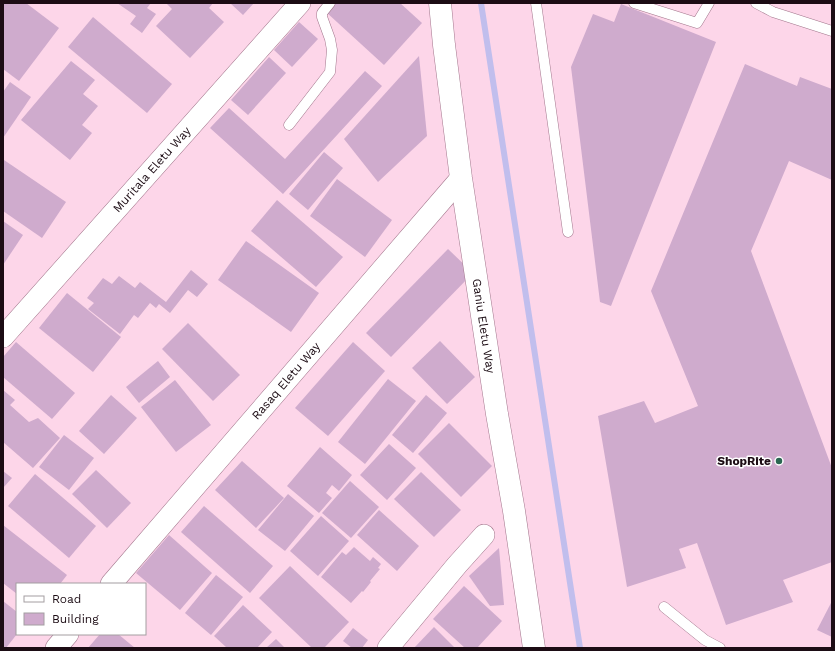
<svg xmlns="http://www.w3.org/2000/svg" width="835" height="651" viewBox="0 0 835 651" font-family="'Work Sans',sans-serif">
<rect width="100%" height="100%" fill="#fdd6e9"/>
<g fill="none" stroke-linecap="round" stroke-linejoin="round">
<path stroke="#c1beed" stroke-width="6" d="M 481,3 L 580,648"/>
</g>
<g fill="#cfabcd">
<path d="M 3,3 L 26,3 L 59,28 L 19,81 L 3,69 Z"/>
<path d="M 117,3 L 151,3 L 147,8 L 156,14 L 142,33 L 130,24 L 136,16 Z"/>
<path d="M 166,3 L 213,3 L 209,8 L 224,22 L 190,58 L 156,26 L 172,9 Z"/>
<path d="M 230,3 L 254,3 L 243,15 Z"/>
<path d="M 335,3 L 400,3 L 422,23 L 384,65 L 326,12 Z"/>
<path d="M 621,4 L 716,42 L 611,306 L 600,302 L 571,67 L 593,14 L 614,22 Z"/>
<path d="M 93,17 L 172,84 L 147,113 L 68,47 Z"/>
<path d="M 299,22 L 318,39 L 292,67 L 274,50 Z"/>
<path d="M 419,56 L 427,136 L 378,182 L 344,139 Z"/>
<path d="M 269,57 L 286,73 L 248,115 L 231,100 Z"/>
<path d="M 71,61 L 95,80 L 83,94 L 98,106 L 82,125 L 92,133 L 70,160 L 21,120 Z"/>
<path d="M 745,64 L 797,86 L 800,77 L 832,89 L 832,180 L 789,161 L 751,251 L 832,468 L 832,562 L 783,580 L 793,602 L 726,625 L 697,543 L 679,549 L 686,568 L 627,587 L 598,416 L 644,401 L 655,423 L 698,406 L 651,291 Z"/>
<path d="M 365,71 L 382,86 L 283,194 L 210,128 L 229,108 L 285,159 Z"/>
<path d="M 10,82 L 31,97 L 3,138 L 3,92 Z"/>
<path d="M 324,152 L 343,168 L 308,210 L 289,194 Z"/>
<path d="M 4,160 L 66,202 L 42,238 L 3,211 Z"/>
<path d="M 337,179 L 392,220 L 365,257 L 310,216 Z"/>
<path d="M 277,200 L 343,257 L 316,287 L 251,231 Z"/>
<path d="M 3,221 L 23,235 L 3,265 Z"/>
<path d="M 246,241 L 319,293 L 291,332 L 218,280 Z"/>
<path d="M 448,249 L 473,273 L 391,357 L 366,333 Z"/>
<path d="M 191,270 L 208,284 L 197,297 L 188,290 L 170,313 L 159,304 L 156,308 L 150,303 L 138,318 L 134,315 L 120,334 L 88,309 L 94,303 L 87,298 L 103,278 L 112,284 L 119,276 L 135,288 L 140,282 L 166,302 Z"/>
<path d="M 67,293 L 121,337 L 93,372 L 39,328 Z"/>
<path d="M 188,323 L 240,375 L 213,401 L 162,349 Z"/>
<path d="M 440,341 L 475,377 L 447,404 L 412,368 Z"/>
<path d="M 16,342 L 75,393 L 52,419 L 3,377 L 3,357 Z"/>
<path d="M 353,342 L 385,371 L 328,436 L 295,408 Z"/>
<path d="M 158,361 L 170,377 L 139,403 L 126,387 Z"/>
<path d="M 388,379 L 416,401 L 365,464 L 338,442 Z"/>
<path d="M 175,380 L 211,425 L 176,452 L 141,407 Z"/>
<path d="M 3,390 L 15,400 L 10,405 L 29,422 L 38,418 L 60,438 L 33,468 L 3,442 Z"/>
<path d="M 111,395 L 137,418 L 104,454 L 79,431 Z"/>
<path d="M 426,395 L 447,413 L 413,453 L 392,435 Z"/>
<path d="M 449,423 L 492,466 L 461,497 L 418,454 Z"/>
<path d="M 64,435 L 94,458 L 69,490 L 39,467 Z"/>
<path d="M 389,444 L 416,468 L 387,500 L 360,475 Z"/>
<path d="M 320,447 L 352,475 L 339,491 L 332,485 L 326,493 L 332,498 L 319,513 L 287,486 Z"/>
<path d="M 242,461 L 284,498 L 256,528 L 215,490 Z"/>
<path d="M 96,470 L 131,503 L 107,528 L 72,494 Z"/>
<path d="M 3,471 L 12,478 L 3,488 Z"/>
<path d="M 421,472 L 461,510 L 434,537 L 394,499 Z"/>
<path d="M 35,474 L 96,526 L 69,558 L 8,506 Z"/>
<path d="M 350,481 L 379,507 L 351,538 L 322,513 Z"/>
<path d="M 288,494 L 314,516 L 285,551 L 258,530 Z"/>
<path d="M 204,506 L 273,566 L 250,593 L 181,532 Z"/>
<path d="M 379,510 L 419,546 L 397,571 L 357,535 Z"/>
<path d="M 321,516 L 349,541 L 318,576 L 290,551 Z"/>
<path d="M 3,525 L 67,575 L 60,584 L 17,584 L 17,594 L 3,583 Z"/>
<path d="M 169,535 L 212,573 L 180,610 L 136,573 Z"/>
<path d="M 354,547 L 370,561 L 373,557 L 381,564 L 378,568 L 380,569 L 370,581 L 371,582 L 363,592 L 362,591 L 351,603 L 321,577 L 342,552 L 346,555 Z"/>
<path d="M 499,548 L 504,605 L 490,606 L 469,576 Z"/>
<path d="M 290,566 L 349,622 L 324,648 L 312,648 L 259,598 Z"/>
<path d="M 216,575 L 243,597 L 211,635 L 185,613 Z"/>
<path d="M 464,586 L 502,621 L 477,648 L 465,648 L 433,619 Z"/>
<path d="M 3,601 L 17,612 L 17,634 L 6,648 L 3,648 Z"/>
<path d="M 832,601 L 832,637 L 817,630 Z"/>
<path d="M 243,605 L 272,632 L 257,648 L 227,648 L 214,636 Z"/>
<path d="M 434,627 L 455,648 L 414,648 Z"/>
<path d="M 353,628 L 368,640 L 362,648 L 352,648 L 343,641 Z"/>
<path d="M 100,634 L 118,634 L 135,648 L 88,648 Z"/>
<path d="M 276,639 L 285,648 L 266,648 Z"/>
</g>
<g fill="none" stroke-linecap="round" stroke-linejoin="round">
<defs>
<g id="lane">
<path d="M 536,3 L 568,232"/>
<path d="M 634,3 L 697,23 L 709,3"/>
<path d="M 756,3 L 773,12 L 832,31"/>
<path d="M 289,125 L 330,72 L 332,50 L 330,39 L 322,17 L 322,13 L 330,3"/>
<path d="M 664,607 L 705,640 L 720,648"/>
</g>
<g id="street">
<path id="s1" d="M 3,337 L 300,3"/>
<path id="s2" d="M 111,584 L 461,178"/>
<path d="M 56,648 L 68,634"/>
<path d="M 388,648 L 457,565 L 484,535"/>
</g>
<g id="secondary">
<path id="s3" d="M 440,3 L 444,45 L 461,178 L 497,414 L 514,511 L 534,648"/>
</g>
</defs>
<use href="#lane" stroke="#a2768c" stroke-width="11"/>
<use href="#street" stroke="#a2768c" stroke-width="22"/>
<use href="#secondary" stroke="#a2768c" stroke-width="23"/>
<use href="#lane" stroke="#fff" stroke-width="10"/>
<use href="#street" stroke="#fff" stroke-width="21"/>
<use href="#secondary" stroke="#fff" stroke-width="22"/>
</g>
<circle fill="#2a6752" stroke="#fff" stroke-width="1.5" cx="779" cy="461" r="4"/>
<g text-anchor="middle" stroke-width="3" stroke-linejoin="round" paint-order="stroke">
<g font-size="12" fill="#1c0c14" stroke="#fff">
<text dy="4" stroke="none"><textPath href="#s1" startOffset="224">Muritala Eletu Way</textPath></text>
<text dy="4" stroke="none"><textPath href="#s3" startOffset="326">Ganiu Eletu Way</textPath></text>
<text dy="4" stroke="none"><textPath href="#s2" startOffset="268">Rasaq Eletu Way</textPath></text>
</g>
<g font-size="12" font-weight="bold" fill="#1c0c14" stroke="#fff" text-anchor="end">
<text x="771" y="465">ShopRite</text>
</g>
</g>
<rect width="835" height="651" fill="none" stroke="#1c0c14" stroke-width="8"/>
<rect x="16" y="583" width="130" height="52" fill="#ffffff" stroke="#a49ea1"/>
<rect x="24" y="596" width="20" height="6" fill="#ffffff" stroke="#a49ea1"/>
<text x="52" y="603" font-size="12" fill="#1c0c14">Road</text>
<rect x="24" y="613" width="20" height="12" fill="#cfabcd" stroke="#a49ea1"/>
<text x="52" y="623" font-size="12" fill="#1c0c14">Building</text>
</svg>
